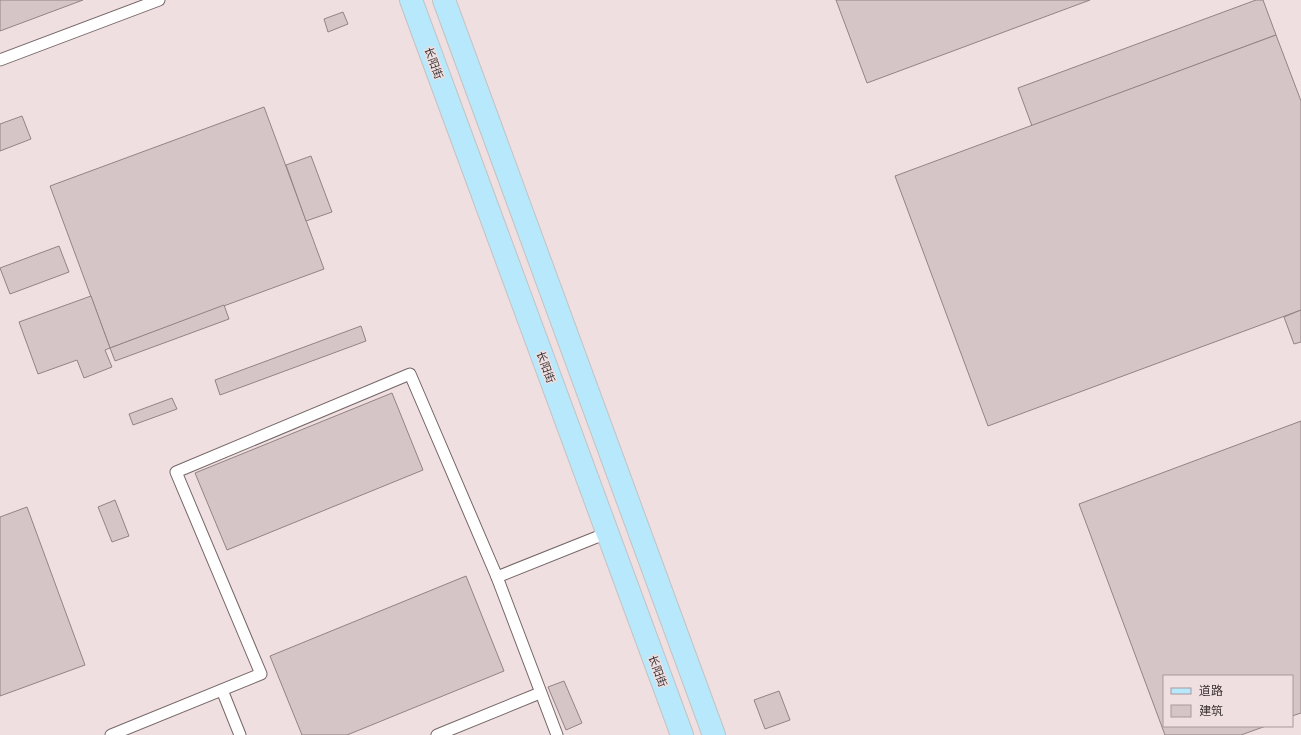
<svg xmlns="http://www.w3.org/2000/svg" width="1301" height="735" viewBox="0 0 1301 735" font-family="'Fira Sans Condensed','Noto Sans SC',sans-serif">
<rect width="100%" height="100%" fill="#f0dfe0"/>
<g fill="#d6c5c6" stroke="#938384">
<path d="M 0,0 L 83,0 L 0,31 Z"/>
<path d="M 836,0 L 1090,0 L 867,83 Z"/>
<path d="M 1256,0 L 1263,0 L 1276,35 L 1032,126 L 1018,88 Z"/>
<path d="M 343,12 L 348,24 L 328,32 L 324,19 Z"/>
<path d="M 1276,35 L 1301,101 L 1301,310 L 988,426 L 895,176 Z"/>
<path d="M 264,107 L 324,269 L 110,348 L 50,186 Z"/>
<path d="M 22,116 L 31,139 L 0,151 L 0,124 Z"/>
<path d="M 311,156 L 332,212 L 306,221 L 286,165 Z"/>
<path d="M 59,246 L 69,272 L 10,294 L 0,268 Z"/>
<path d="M 91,296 L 110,348 L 105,350 L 112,367 L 84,378 L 77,360 L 38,374 L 19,322 Z"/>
<path d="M 224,305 L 229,319 L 115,361 L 110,348 Z"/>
<path d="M 1301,310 L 1301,342 L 1294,344 L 1284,317 Z"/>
<path d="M 361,326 L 366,341 L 220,395 L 215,380 Z"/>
<path d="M 392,393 L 423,470 L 227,550 L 195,473 Z"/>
<path d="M 172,398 L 177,409 L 133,425 L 129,414 Z"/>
<path d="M 1301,421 L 1301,713 L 1292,716 L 1292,676 L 1164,676 L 1164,726 L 1266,726 L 1241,735 L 1165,735 L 1079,504 Z"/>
<path d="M 115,500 L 129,536 L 112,542 L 98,507 Z"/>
<path d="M 27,507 L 85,665 L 0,696 L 0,517 Z"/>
<path d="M 466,576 L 504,671 L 347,735 L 302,735 L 270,656 Z"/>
<path d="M 564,681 L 582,723 L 566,730 L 548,687 Z"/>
<path d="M 779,691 L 790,720 L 765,729 L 754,700 Z"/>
</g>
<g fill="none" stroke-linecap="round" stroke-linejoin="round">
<defs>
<g id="service">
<path d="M 0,60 L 159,0"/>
<path d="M 497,577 L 607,533"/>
<path d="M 222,690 L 240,735"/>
<path d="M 111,735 L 261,674 L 176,472 L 410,374 L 497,577 L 557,735"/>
<path d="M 437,735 L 540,693"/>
</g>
<g id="primary">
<path d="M 411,0 L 682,735"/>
<path d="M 444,0 L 714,735"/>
</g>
</defs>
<use href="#service" stroke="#756667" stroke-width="13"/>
<use href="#primary" stroke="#c4c2c2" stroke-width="24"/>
<use href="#service" stroke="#fff" stroke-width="11"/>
<use href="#primary" stroke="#b7e8fc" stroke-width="22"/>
</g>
<g text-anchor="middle" stroke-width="3" stroke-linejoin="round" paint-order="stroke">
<g font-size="11" fill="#393233" stroke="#f0dfe0">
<text transform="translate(434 63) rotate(70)" y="4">长阳街</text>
<text transform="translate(546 367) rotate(70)" y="4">长阳街</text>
<text transform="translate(658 671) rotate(70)" y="4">长阳街</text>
</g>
</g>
<rect x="1163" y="675" width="130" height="52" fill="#f0dfe0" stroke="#a79a9b"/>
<rect x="1171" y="688" width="20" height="6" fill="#b7e8fc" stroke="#a79a9b"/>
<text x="1199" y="695" font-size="12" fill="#393233">道路</text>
<rect x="1171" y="705" width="20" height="12" fill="#d6c5c6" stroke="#a79a9b"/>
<text x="1199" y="715" font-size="12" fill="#393233">建筑</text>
</svg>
